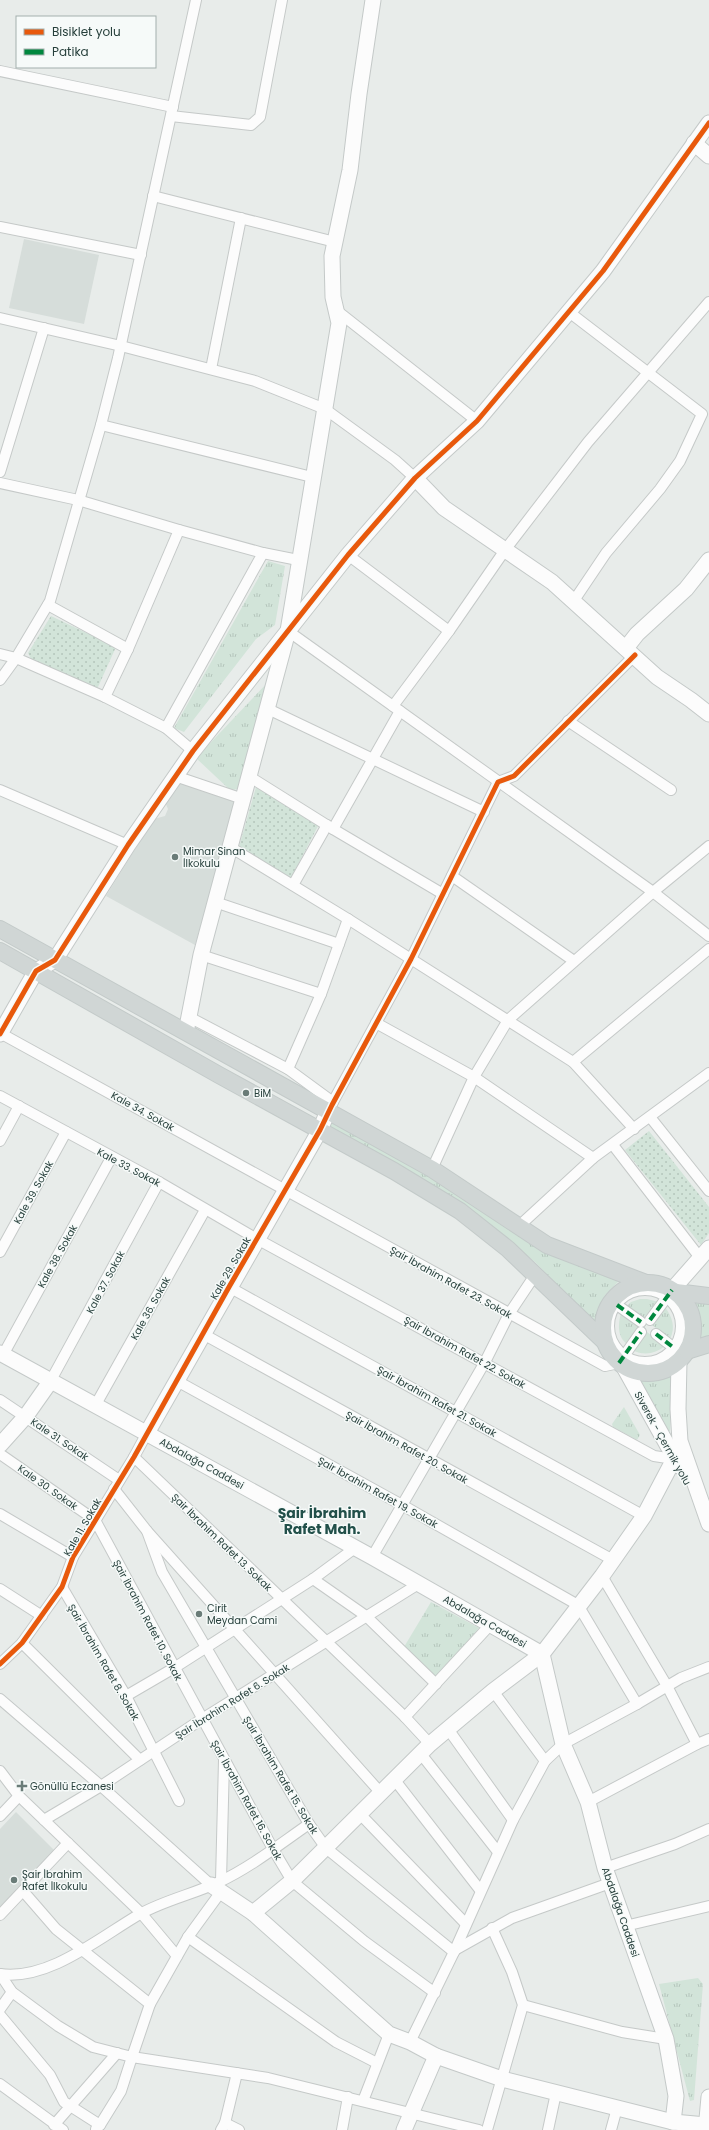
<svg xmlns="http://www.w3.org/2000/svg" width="709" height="2130" viewBox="0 0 709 2130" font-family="Poppins,sans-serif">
<defs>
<pattern id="grass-tufts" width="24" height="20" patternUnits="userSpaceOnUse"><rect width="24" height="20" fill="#d2e4d9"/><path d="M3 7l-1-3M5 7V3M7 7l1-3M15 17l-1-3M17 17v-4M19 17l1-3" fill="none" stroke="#b4c5bb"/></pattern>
<pattern id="park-dots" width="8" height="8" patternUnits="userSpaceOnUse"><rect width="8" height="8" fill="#d2e4d9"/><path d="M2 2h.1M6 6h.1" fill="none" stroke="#b4c5bb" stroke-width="1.8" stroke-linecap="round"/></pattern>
</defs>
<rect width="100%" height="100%" fill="#e8ecea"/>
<g fill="#d6ddda">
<path d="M 24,239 L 99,255 L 84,324 L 9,308 Z"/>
<path d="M 179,781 L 236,802 L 195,945 L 106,896 L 154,819 L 165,816 L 168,809 L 165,802 Z"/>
<path d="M 16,1812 L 56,1852 L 0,1909 L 0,1829 Z"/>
</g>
<g fill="url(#grass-tufts)">
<path d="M 268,561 L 285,566 L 275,625 L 256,639 L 184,732 L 174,728 Z"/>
<path d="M 270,680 L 239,789 L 230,790 L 196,758 Z"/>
<path d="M 331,1123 L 340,1125 L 621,1279 L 605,1295 L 595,1324 L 535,1262 L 501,1235 L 331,1129 Z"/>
<path d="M 689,1297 L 709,1300 L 709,1338 L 697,1343 L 697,1316 Z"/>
<path d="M 640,1299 L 647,1299 L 659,1302 L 646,1319 L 626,1307 L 631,1302 Z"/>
<path d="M 665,1307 C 672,1317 676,1327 670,1339 L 652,1325 Z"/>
<path d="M 621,1313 L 640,1327 L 627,1344 C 617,1337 618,1324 621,1313 Z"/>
<path d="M 647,1332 L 665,1346 C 655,1354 644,1356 632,1350 Z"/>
<path d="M 672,1371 L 670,1431 L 667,1432 L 633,1378 L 645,1378 Z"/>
<path d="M 624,1407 L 640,1435 L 637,1440 L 613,1427 L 612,1424 Z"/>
<path d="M 431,1602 L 479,1628 L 436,1678 L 404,1647 Z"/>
<path d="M 698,1978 L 703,1984 L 694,2100 L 690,2101 L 659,1984 Z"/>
</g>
<g fill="url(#park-dots)">
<path d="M 51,616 L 116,647 L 98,687 L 91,688 L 31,659 L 28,653 Z"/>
<path d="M 256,787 L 318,826 L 291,878 L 239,847 Z"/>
<path d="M 649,1131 L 709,1207 L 709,1233 L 701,1245 L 625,1150 Z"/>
</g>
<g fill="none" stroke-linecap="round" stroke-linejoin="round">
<defs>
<g id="street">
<path d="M 0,71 L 173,107"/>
<path d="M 171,116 L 251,125 L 260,117 L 282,0"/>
<path d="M 153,196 L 335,242"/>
<path d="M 0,227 L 141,255"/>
<path d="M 336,310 L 477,421"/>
<path d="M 569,312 L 702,414 L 680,461 L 660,489 L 606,553 L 573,602"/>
<path d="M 0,318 L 121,346 L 255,381 L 325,409 L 395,460 L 415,478"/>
<path d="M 211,369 L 241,218"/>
<path d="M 101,425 L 312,477"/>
<path d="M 0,472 L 44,328"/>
<path d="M 0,483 L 78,500 L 179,530 L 263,553 L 298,560"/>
<path d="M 348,555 L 449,631"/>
<path d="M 48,605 L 128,649"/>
<path d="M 288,631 L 653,892 L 709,936"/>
<path d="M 0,654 L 16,658 L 105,697 L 166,728 L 193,751"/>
<path d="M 0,680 L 16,658 L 50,601 L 101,425 L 118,358 L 196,0"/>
<path d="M 105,697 L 128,649 L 179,530"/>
<path d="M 393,706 L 449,631 L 505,550 L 588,442 L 709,302"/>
<path d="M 268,709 L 484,812"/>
<path d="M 568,721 L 671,790"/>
<path d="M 166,728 L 263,553"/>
<path d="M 175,776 L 243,799"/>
<path d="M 250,777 L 333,829 L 443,894"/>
<path d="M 0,790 L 128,845"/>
<path d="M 333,829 L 400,711"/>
<path d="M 230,847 L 348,919 L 573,1062 L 634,1129"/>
<path d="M 452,876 L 574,961"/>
<path d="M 293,885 L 327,825"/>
<path d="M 215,902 L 339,944"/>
<path d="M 201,955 L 321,994"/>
<path d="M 189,1017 L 288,1069 L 333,1102"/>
<path d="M 376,1023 L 474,1077 L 593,1158"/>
<path d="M 0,1033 L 605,1366 L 619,1363 L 641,1332"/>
<path d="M 573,1062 L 709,949"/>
<path d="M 288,1069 L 321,994 L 348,919"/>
<path d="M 0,1096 L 159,1182 L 257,1239 L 654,1456 L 674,1459 L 676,1454"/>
<path d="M 328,1111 L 411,959 L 498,782 L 514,776 L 635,655"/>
<path d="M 650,1117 L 709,1191"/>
<path d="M 0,1141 L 19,1106"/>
<path d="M 613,1145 L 701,1259"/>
<path d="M 432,1169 L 474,1077 L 508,1020 L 653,892 L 709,846"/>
<path d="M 518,1227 L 593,1158 L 709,1073"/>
<path d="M 0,1252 L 66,1132"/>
<path d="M 229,1287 L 644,1516"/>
<circle cx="645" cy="1326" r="36"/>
<path d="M 617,1305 L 641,1322"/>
<path d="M 650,1320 L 670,1293"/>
<path d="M 203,1334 L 613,1560"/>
<path d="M 656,1334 L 674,1348"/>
<path d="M 3,1355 L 111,1158"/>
<path d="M 177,1381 L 402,1505 L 578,1605 L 637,1704 L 681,1678 L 709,1667"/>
<path d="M 50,1382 L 159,1182"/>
<path d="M 0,1400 L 119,1480"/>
<path d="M 95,1406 L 205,1210"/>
<path d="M 0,1454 L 95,1520 L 273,1849 L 292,1881 L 364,1941 L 435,1993"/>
<path d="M 134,1457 L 405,1717 L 430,1744"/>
<path d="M 114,1489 L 147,1531 L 380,1792"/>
<path d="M 0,1514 L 73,1557"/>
<path d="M 147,1531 L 162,1572 L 309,1824 L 326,1848 L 454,1952"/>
<path d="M 372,1557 L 485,1362 L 509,1314 L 535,1275"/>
<path d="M 602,1576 L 667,1686 L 697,1744"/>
<path d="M 313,1579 L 366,1616 L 436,1684"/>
<path d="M 62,1587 L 126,1696 L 179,1801"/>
<path d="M 0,1589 L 42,1616"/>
<path d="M 22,1643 L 140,1760"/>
<path d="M 0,1664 L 22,1643 L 62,1587 L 73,1557 L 134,1457 L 147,1433"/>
<path d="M 493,1691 L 545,1761"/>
<path d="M 126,1696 L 174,1668 L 313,1579 L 355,1548"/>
<path d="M 0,1699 L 101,1786 L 211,1885"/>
<path d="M 405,1717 L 491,1624"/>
<path d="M 448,1729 L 513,1820"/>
<path d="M 421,1754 L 498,1852"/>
<path d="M 0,1771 L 19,1796 L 141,1913 L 177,1956"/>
<path d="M 394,1779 L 480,1890"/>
<path d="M 588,1802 L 697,1744 L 709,1739"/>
<path d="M 360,1814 L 466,1924"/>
<path d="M 0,1816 L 19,1796"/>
<path d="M 44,1820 L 101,1786 L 202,1719 L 420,1583"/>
<path d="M 605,1868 L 675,1844 L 709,1829"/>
<path d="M 221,1881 L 224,1760"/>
<path d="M 0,1915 L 68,1843"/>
<path d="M 625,1926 L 709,1906"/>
<path d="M 188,1937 L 336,2042 L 377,2063"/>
<path d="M 455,1950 L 512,1918 L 610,1883"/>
<path d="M 0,1974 L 12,1992 L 58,2026 L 93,2047 L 132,2057 L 150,2004 L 56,1929 L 23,1891"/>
<path d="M 0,1974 C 49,1981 100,1937 140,1914 C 165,1900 194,1894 219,1882 C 251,1867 280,1844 309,1824"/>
<path d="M 150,2004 L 188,1937 L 220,1893"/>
<path d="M 523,2005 L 622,2032 L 666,2039"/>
<path d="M 0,2009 L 12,1992"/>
<path d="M 0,2015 L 50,2075 L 64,2102 L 100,2125 L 96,2129"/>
<path d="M 410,2042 L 454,1952 L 513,1820 L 545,1761 L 563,1744 L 637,1704"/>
<path d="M 0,2084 L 63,2130"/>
<path d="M 363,2101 L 389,2034"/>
<path d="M 225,2123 L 239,2130"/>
<path d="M 54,2125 L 117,2053"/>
<path d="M 100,2125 L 121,2091 L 132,2057 L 268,2078 L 479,2130"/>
<path d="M 221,2130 L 225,2123 L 237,2073"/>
<path d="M 342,2130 L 348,2097"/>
<path d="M 487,2130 L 523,2005 L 512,1972 L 492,1928"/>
<path d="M 548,2130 L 556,2093"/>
<path d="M 611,2130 L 617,2108"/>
</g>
<g id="secondary">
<path d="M 694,143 L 709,156"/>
<path d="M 415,478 L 444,508 L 552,582 L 657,677 L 691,700 L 709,714"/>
<path d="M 626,648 L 637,634 L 686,589 L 709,560"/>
<path d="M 186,1032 L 201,955 L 288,631 L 339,323 L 333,297 L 332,256 L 350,170 L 359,94 L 373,0"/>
<path d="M 0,1034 L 36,971 L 55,960 L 128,845 L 193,751 L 348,555 L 415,478 L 477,421 L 603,271 L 709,123"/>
<path d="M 672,1290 L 709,1248"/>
<path d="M 0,1353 L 372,1557 L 542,1654 L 563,1744 L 588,1802 L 605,1868 L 666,2039 L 676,2096 L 673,2122"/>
<path d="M 679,1361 L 678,1409 L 680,1441 L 709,1524"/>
<path d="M 624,1367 L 679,1466"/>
<path d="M 147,1433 L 320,1130 L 328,1111"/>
<path d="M 0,1445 L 26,1416 L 50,1382"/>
<path d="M 211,1885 L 253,1913 L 389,2034 L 410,2042 L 436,2056 L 502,2079 L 673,2122 L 706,2125"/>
<path d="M 253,1913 L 292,1881 L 430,1744 L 493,1691 L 542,1654 L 602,1576 L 644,1516 L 674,1459"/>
<path d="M 404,2130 L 436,2056"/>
<path d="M 706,2130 L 709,2097"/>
</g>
<g id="primary">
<path d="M 0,929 L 432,1169 L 547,1245 L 646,1283"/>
<path d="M 0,951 L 219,1075 L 394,1171 L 460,1211 L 508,1249 L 605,1342"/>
<circle cx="648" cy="1328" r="45"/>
<path d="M 676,1292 L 709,1296"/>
<path d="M 687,1351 L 709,1344"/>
</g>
</defs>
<use href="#street" stroke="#c5c9c8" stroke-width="12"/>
<use href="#secondary" stroke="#c4c9c8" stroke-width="17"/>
<use href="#primary" stroke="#c3cac9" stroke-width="18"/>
<use href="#street" stroke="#fcfcfc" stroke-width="10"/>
<use href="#secondary" stroke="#fcfcfc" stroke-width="15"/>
<use href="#primary" stroke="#d0d6d5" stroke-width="16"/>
<g stroke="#00873e" stroke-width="4" stroke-dasharray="8 4" stroke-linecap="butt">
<path d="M 617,1305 L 641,1322"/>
<path d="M 650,1320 L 672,1290"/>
<path d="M 656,1334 L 674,1348"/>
<path d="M 619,1363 L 641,1332"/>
</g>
<defs>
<g id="cycleway">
<path d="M 0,1034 L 36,971 L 55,960 L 128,845 L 193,751 L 348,555 L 415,478 L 477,421 L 603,271 L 709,123"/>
<path d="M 0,1664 L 22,1643 L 62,1587 L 73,1557 L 134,1457 L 229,1287 L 320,1130 L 332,1105 L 411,959 L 498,782 L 514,776 L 635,655"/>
</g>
</defs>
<use href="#cycleway" stroke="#f6faf9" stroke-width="8"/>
<use href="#cycleway" stroke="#e8590c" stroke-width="5"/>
</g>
<g fill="#6a7c78" stroke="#f6faf9" stroke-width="1.5">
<circle cx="175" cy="857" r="4"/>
<circle cx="246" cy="1093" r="4"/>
<circle cx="199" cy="1614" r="4"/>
<path d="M20 1780h4v4h4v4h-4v4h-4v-4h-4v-4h4z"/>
<circle cx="14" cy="1880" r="4"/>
</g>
<g text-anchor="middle" stroke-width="3" stroke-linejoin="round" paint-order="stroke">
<g font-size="10" fill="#263f3b" stroke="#f6faf9" text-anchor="start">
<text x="183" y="855">Mimar Sinan<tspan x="183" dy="12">İlkokulu</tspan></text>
<text x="254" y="1097">BiM</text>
<text x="207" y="1612">Cirit<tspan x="207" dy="12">Meydan Cami</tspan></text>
<text x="30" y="1790">Gönüllü Eczanesi</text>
<text x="22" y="1878">Şair İbrahim<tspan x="22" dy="12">Rafet İlkokulu</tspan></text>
</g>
<g font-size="10" fill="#263f3b" stroke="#f6faf9">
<text transform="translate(143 1111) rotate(29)" y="4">Kale 34. Sokak</text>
<text transform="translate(129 1167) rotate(28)" y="4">Kale 33. Sokak</text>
<text transform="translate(33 1192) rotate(-61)" y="4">Kale 39. Sokak</text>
<text transform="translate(57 1256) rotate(-61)" y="4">Kale 38. Sokak</text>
<text transform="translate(230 1268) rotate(-60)" y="4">Kale 29. Sokak</text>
<text transform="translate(105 1282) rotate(-62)" y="4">Kale 37. Sokak</text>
<text transform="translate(451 1282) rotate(29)" y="4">Şair İbrahim Rafet 23. Sokak</text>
<text transform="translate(150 1308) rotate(-61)" y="4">Kale 36. Sokak</text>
<text transform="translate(465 1352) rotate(29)" y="4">Şair İbrahim Rafet 22. Sokak</text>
<text transform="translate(437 1401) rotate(29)" y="4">Şair İbrahim Rafet 21. Sokak</text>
<text transform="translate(663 1438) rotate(61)" y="4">Siverek - Çermik yolu</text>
<text transform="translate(60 1439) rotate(34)" y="4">Kale 31. Sokak</text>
<text transform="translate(407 1447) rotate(29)" y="4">Şair İbrahim Rafet 20. Sokak</text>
<text transform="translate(202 1463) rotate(29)" y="4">Abdalağa Caddesi</text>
<text transform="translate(48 1487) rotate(35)" y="4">Kale 30. Sokak</text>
<text transform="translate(378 1492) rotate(29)" y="4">Şair İbrahim Rafet 19. Sokak</text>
<text transform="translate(82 1527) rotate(-60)" y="4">Kale 11. Sokak</text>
<text transform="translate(222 1542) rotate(44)" y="4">Şair İbrahim Rafet 13. Sokak</text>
<text transform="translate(148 1620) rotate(62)" y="4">Şair İbrahim Rafet 10. Sokak</text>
<text transform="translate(485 1621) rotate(30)" y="4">Abdalağa Caddesi</text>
<text transform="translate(104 1662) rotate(60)" y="4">Şair İbrahim Rafet 8. Sokak</text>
<text transform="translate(232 1701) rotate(-32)" y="4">Şair İbrahim Rafet 6. Sokak</text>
<text transform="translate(281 1775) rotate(59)" y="4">Şair İbrahim Rafet 15. Sokak</text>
<text transform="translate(247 1800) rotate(61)" y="4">Şair İbrahim Rafet 16. Sokak</text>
<text transform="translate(621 1912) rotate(71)" y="4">Abdalağa Caddesi</text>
</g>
<g font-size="14" font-weight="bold" fill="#22504a" stroke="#f6faf9">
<text x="322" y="1518">Şair İbrahim<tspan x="322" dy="16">Rafet Mah.</tspan></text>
</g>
</g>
<rect x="16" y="16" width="140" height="52" fill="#f6faf9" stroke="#a3afad"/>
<rect x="24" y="29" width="20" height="6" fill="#e8590c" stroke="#a3afad"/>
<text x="52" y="36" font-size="12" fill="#263f3b">Bisiklet yolu</text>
<rect x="24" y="49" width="20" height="6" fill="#00873e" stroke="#a3afad"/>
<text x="52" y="56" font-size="12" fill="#263f3b">Patika</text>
</svg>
